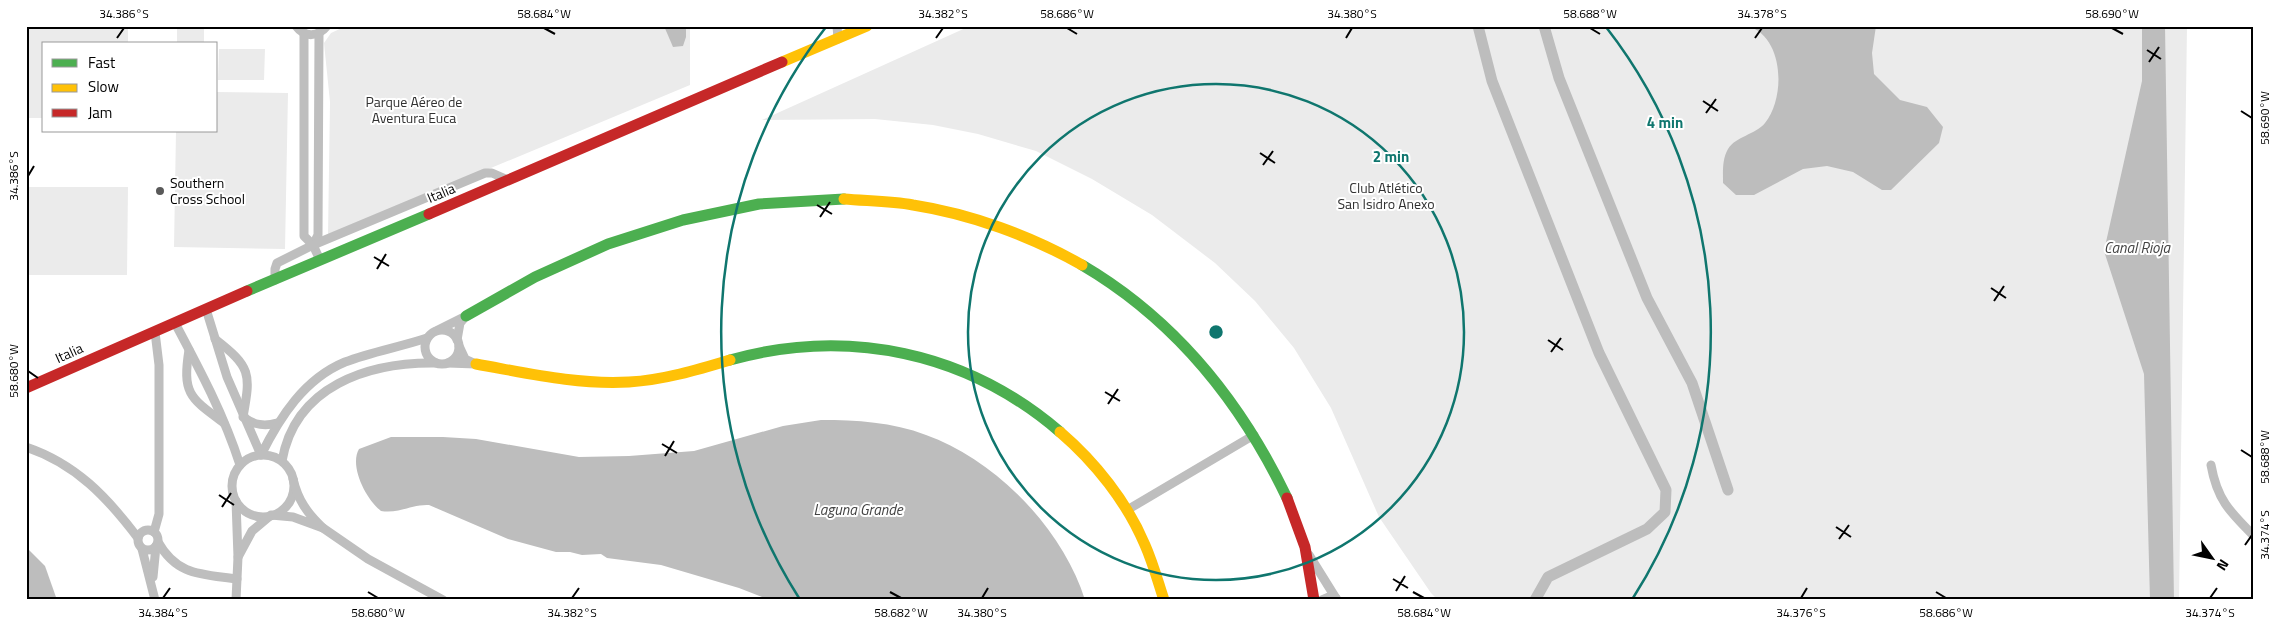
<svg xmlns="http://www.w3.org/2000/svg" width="2279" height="626" viewBox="0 0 2279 626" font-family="'Titillium Web',sans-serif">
<rect width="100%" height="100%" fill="#fff"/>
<g fill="#ebebeb">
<path d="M 26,26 L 128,26 L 128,44 L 44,44 L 44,118 L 26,118 Z"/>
<rect x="177" y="26" width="27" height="18"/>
<path d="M 346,26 L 690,26 L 690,85 L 328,236 L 330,102 L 324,43 L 331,33 Z"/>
<path d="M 970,26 L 2187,26 L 2179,600 L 1438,600 L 1431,593 L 1379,517 L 1331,408 L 1294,348 L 1255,301 L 1215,263 L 1152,215 L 1092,179 L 1036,151 L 978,134 L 933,125 L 875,119 L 762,120 Z"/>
<path d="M 219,49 L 265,49 L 264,80 L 218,80 Z"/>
<path d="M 216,92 L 288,93 L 285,249 L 174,247 L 176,131 L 216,131 Z"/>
<path d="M 26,187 L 128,187 L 127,275 L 26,275 Z"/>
</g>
<g fill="#bdbdbd">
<path d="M 664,26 L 686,26 L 686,37 L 683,46 L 673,47 Z"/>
<path d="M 1748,26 L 1876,26 L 1872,53 L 1874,74 L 1900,100 L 1927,107 L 1943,127 L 1939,143 L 1891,190 L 1882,190 L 1853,172 L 1827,166 L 1803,169 L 1754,195 L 1736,195 L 1723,183 C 1723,172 1722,159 1728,149 C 1736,136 1755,135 1765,123 C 1786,97 1784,37 1748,26 Z"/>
<path d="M 2142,26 L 2165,26 L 2174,600 L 2150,600 L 2144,374 L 2104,251 L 2142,81 Z"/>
<path d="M 821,420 C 857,420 892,422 926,435 C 996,460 1063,529 1085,600 L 770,600 L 739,588 L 661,565 L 607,558 L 601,554 L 582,555 L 570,552 L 556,552 L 508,539 L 429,505 C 412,504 399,514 381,511 C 366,499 349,466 359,449 L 391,437 L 443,437 L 476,439 L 579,457 L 629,456 L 694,451 L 783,426 Z"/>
<path d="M 26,547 L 45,566 L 57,600 L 26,600 Z"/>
</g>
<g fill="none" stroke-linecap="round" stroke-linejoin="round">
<g stroke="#bdbdbd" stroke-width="11">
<path d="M 1478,26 L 1492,81 L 1599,353 L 1666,490 L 1665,512 L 1647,529 L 1548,577 L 1535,600"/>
<path d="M 1544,26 L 1559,78 L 1647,298 L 1692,383 L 1728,490"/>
</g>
<g stroke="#bebebe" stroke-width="9">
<path d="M 296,26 C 305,38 318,37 327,26"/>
<path d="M 837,26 L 838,39"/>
<path d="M 304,34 L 304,236 L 313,245 L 320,260"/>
<path d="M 313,245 L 318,235 L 319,34"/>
<path d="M 275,280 L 275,269 L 277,263 L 313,245 L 485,173 L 492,173 L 508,180"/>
<path d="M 206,309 L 227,377 L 261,455 C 280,417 304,379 345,362 C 371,352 400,347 427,338"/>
<path d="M 175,323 C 200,370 224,415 240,465"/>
<path d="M 438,330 L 466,316 L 460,323 L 457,340"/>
<circle cx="442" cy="347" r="17"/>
<path d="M 215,339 C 251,367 251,373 243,417 C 254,425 264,427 277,423"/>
<path d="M 189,350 C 182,394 190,398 224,423"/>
<path d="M 448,363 L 476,364 L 465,359 L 459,346"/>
<path d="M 26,447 C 76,464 107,497 138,538"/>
<circle cx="263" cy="486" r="31"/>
<path d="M 282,461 C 295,386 368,362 436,363"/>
<path d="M 2211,465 C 2217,499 2229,511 2253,535"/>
<path d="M 236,501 L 238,557 L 252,531 L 271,515 L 293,517 L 323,528 C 307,513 298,500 293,479"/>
<path d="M 1127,510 L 1254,435"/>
<path d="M 323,528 L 368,559 L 443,600"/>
<circle cx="148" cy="540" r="10"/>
<path d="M 154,532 L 159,514 L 159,365 L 155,332"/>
<path d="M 158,542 C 177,576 202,574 237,579"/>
<path d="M 142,549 L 155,600"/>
<path d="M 1309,555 L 1337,600"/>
<path d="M 153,577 L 156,546"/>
<path d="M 236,600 L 238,557"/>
<path d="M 1322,600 L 1329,597 L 1336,598"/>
</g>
<g stroke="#4caf50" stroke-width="11">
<path d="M 1082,265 C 1174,319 1241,402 1287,498"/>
<path d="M 247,291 L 429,214"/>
<path d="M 466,316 L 535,277 L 608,244 L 683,220 L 759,204 L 844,199"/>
<path d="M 730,360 C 848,327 967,352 1060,432"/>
</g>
<g stroke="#ffc107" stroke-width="11">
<path d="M 782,62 L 867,26"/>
<path d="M 844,199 C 867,201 891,201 913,205 C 971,214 1031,236 1082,265"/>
<path d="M 476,364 C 527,373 577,385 629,382 C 663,380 697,370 730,360"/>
<path d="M 1060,432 C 1095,462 1127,502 1145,545 C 1153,563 1158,582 1164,600"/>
</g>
<g stroke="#c62828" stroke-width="11">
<path d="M 429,214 L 782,62"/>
<path d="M 26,388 L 247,291"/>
<path d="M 1287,498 L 1305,547 L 1314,600"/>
</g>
</g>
<path fill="none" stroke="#000" stroke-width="2" d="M 544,28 L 555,34M 1067,28 L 1077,34M 1590,28 L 1600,34M 2112,28 L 2123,34M 117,38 L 124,28M 936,38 L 943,28M 1346,38 L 1352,28M 1755,38 L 1762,28M 2147,50 L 2161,59M 2149,62 L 2159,47M 1703,101 L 1718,111M 2241,111 L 2252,118M 1706,113 L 1716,99M 1260,153 L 1275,163M 1263,165 L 1273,151M 28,176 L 34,166M 817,205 L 832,214M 820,217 L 830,202M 374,257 L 389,266M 377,269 L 386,254M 1991,288 L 2006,298M 1994,301 L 2004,286M 1548,340 L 1563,350M 1551,352 L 1561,338M 28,371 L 38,378M 1105,392 L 1120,401M 1108,404 L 1118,389M 662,444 L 677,453M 2241,450 L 2252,457M 665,456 L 674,441M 219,495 L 234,505M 222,507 L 231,493M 1836,527 L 1851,537M 1839,539 L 1849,525M 2245,545 L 2252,535M 1393,579 L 1408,588M 1396,591 L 1405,576M 368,592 L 378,598M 890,592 L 901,598M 1413,592 L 1424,598M 1936,592 L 1946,598M 163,598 L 170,588M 572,598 L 579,588M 982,598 L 988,588M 1801,598 L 1807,588M 2210,598 L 2217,588"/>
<g fill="none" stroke="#0f766e" stroke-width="2.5">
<circle cx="1216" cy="332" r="248"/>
<path d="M799 598A495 495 0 0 1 826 27M1606 27A495 495 0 0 1 1633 598"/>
</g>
<circle fill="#595959" stroke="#fff" stroke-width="2" cx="160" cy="191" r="5"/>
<g text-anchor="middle" stroke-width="4" stroke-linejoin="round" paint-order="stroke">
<g font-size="14" fill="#313131" stroke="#fff">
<text x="414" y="107">Parque Aéreo de<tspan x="414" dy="16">Aventura Euca</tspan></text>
<text x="1386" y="193">Club Atlético<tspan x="1386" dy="16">San Isidro Anexo</tspan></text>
</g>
<g font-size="14" fill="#000" stroke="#fff" text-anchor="start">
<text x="170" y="188">Southern<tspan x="170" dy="16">Cross School</tspan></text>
</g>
<g font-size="14" fill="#000" stroke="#fff">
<text transform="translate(441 193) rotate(-23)" y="5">Italia</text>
<text transform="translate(69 353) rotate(-24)" y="5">Italia</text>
</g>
<g font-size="15" font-style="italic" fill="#424242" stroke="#fff">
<text x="2137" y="253">Canal Rioja</text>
<text x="858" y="515">Laguna Grande</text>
</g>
</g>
<circle cx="1216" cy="332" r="8" fill="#0f766e" stroke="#fff" stroke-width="2.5"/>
<g font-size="15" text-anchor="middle" font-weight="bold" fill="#0f766e" stroke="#fff" stroke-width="4" stroke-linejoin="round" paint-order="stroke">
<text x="1665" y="128">4 min</text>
<text x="1391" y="162">2 min</text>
</g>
<rect width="2279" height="626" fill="none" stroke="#ffffff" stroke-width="55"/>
<rect x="42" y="42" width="175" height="90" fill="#ffffff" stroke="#999999"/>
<rect x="52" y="59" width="25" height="8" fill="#4caf50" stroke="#999999"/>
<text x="88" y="68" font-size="15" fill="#000000">Fast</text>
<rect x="52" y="84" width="25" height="8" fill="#ffc107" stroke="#999999"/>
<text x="88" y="92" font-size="15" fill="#000000">Slow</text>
<rect x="52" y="109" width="25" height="8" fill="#c62828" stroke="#999999"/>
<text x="88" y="118" font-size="15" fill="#000000">Jam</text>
<g transform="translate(2212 558) rotate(123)" stroke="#ffffff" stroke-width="4" paint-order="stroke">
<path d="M0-4L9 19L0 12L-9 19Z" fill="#000000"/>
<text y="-8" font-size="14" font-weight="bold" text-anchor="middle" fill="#000000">N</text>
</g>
<rect x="28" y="28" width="2224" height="570" fill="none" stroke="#000" stroke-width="2"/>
<g font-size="12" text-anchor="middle" fill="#000">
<text x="124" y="18">34.386°S</text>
<text x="544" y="18">58.684°W</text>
<text x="943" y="18">34.382°S</text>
<text x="1067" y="18">58.686°W</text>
<text x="1352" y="18">34.380°S</text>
<text x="1590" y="18">58.688°W</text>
<text x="1762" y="18">34.378°S</text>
<text x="2112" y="18">58.690°W</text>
<text transform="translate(2265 118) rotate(-90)" y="4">58.690°W</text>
<text transform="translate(14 176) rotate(-90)" y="4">34.386°S</text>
<text transform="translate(14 371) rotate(-90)" y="4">58.680°W</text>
<text transform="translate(2265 457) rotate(-90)" y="4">58.688°W</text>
<text transform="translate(2265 535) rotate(-90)" y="4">34.374°S</text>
<text x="163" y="617">34.384°S</text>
<text x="378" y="617">58.680°W</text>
<text x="572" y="617">34.382°S</text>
<text x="901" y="617">58.682°W</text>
<text x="982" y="617">34.380°S</text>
<text x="1424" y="617">58.684°W</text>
<text x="1801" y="617">34.376°S</text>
<text x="1946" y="617">58.686°W</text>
<text x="2210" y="617">34.374°S</text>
</g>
</svg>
